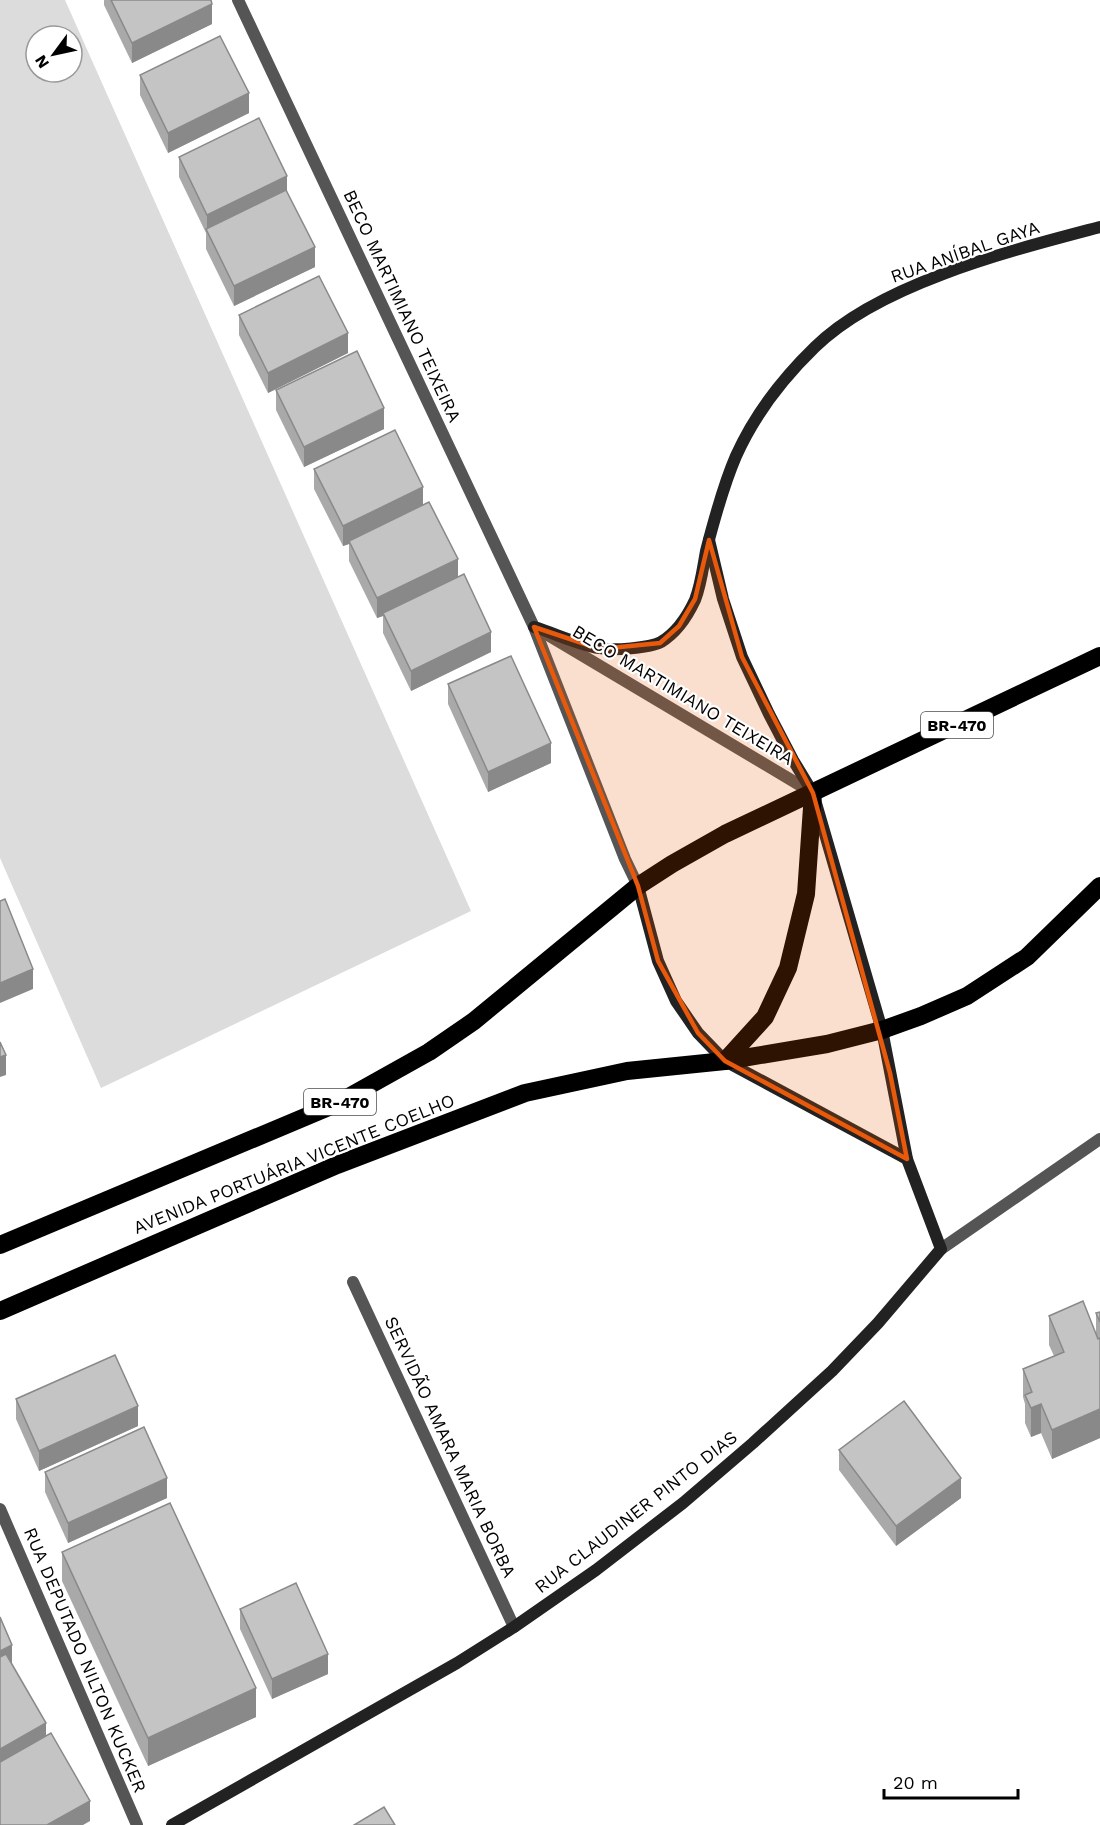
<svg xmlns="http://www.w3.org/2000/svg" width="1100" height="1825" viewBox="0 0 1100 1825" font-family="'Work Sans',sans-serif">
<rect width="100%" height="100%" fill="#fff"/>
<path fill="#dcdcdc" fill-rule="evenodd" d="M 0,0 L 65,0 L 471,911 L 101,1088 L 0,858 ZM 36,36 L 72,36 L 72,72 L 36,72 Z"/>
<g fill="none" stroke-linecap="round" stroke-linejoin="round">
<path stroke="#555" stroke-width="12" d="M 353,1282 L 514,1627"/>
<g stroke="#555" stroke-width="12">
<path d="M 238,0 L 534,627 L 625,859 L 638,886"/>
<path d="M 548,635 L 813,793"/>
<path d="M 941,1249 L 1100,1139"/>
<path d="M 0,1509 L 137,1825"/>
</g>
<g stroke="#222" stroke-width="12">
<path d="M 534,627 C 554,633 579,645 599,648 C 612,651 650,648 661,642 C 676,633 688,615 695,600 C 701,585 703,567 706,551 C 714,520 723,486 736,456 C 754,416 783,378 815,347 C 880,283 1013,250 1100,227"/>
<path d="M 638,886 L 658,961 L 676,1001 L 698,1033 L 725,1061 L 907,1159"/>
<path d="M 172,1825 L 457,1663 L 514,1627 L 596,1570 L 683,1503 L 753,1443 L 832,1371 L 878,1323 L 941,1249 L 907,1159 L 882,1030 L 813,793 L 793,760 L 769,714 L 742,657 L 723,599 L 709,540"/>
</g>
<g stroke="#000" stroke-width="18">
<path d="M 725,1061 L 765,1017 L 788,968 L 806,894 L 813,793"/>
<path d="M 0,1245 L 336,1104 L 429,1052 L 474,1021 L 638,886 L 672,864 L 725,834 L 1100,656"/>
<path d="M 0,1311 L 337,1165 L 525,1093 L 627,1071 L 725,1061 L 827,1044 L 882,1030 L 921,1016 L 967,996 L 1027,957 L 1100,886"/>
</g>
</g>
<g fill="#a9a9a9">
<path d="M 104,0 L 211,0 L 212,24 L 132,63 L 104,5 Z"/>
<path d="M 140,75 L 249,113 L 168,153 L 140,95 Z"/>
<path d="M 179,157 L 287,191 L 315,267 L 234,306 L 206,249 L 206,233 L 179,177 Z"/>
<path d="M 239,315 L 348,353 L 268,393 L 239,335 Z"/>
<path d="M 276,390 L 384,429 L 304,467 L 276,410 Z"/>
<path d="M 314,469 L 423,505 L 458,577 L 491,652 L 411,691 L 383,633 L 383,616 L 377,618 L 349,561 L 349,544 L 343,546 L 314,489 Z"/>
<path d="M 448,684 L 551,763 L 488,792 L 448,704 Z"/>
<path d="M 1100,1312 L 1100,1438 L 1052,1459 L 1041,1433 L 1031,1437 L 1025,1423 L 1025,1404 L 1023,1397 L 1023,1369 L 1054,1356 L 1049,1345 L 1049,1316 L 1096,1335 L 1096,1313 Z"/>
<path d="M 16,1399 L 138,1426 L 39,1471 L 16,1419 Z"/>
<path d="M 839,1450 L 961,1498 L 896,1546 L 839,1470 Z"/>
<path d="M 45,1472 L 167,1498 L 68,1543 L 45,1492 Z"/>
<path d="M 62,1552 L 256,1717 L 148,1766 L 62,1581 Z"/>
<path d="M 240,1609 L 328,1674 L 272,1699 L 240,1629 Z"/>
</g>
<g fill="#898989">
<path d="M 212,4 L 212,24 L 132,63 L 132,43 Z"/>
<path d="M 249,93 L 249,113 L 168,153 L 168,133 Z"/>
<path d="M 287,176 L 287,196 L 207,230 L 207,215 Z"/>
<path d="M 315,247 L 315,267 L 234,306 L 234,286 Z"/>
<path d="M 348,333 L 348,353 L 268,393 L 268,373 Z"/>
<path d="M 384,408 L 384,429 L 304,467 L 304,447 Z"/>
<path d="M 423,487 L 423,507 L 349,541 L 349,544 L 343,546 L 343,526 Z"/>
<path d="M 458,559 L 458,579 L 383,613 L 383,616 L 377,618 L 377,598 Z"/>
<path d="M 491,632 L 491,652 L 411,691 L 411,671 Z"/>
<path d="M 551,743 L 551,763 L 488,792 L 488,772 Z"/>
<path d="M 33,969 L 33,989 L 0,1003 L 0,983 Z"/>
<path d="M 6,1055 L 6,1075 L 0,1077 L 0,1057 Z"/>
<path d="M 1041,1404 L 1041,1433 L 1031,1437 L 1031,1408 Z"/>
<path d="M 138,1406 L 138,1426 L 39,1471 L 39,1451 Z"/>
<path d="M 1100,1409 L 1100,1438 L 1052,1459 L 1052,1430 Z"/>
<path d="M 167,1478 L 167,1498 L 68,1543 L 68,1523 Z"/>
<path d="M 961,1478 L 961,1498 L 896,1546 L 896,1526 Z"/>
<path d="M 12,1645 L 12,1665 L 0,1671 L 0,1651 Z"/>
<path d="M 328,1654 L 328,1674 L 272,1699 L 272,1679 Z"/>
<path d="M 256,1688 L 256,1717 L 148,1766 L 148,1738 Z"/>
<path d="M 46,1723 L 46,1743 L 0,1769 L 0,1749 Z"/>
<path d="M 90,1801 L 90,1821 L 83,1825 L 47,1825 Z"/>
</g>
<g fill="#c4c4c4" stroke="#898989" stroke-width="1.5">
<path d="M 111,0 L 211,0 L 212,4 L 132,43 Z"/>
<path d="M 220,36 L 249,93 L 168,133 L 140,75 Z"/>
<path d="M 259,118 L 287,176 L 207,215 L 179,157 Z"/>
<path d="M 286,190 L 315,247 L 234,286 L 206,229 Z"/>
<path d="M 319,276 L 348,333 L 268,373 L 239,315 Z"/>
<path d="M 357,351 L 384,408 L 304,447 L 276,390 Z"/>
<path d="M 395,430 L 423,487 L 343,526 L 314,469 Z"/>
<path d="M 429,502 L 458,559 L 377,598 L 349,541 Z"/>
<path d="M 464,574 L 491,632 L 411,671 L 383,613 Z"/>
<path d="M 511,656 L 551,743 L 488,772 L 448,684 Z"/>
<path d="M 5,899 L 33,969 L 0,983 L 0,901 Z"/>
<path d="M 0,1042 L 6,1055 L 0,1057 Z"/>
<path d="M 1083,1301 L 1098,1339 L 1100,1338 L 1100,1409 L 1052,1430 L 1041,1404 L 1031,1408 L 1025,1395 L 1032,1392 L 1023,1369 L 1064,1352 L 1049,1316 Z"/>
<path d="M 1100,1312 L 1100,1322 L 1096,1313 Z"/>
<path d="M 115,1355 L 138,1406 L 39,1451 L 16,1399 Z"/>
<path d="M 904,1401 L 961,1478 L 896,1526 L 839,1450 Z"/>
<path d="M 144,1427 L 167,1478 L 68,1523 L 45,1472 Z"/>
<path d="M 170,1503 L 256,1688 L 148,1738 L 62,1552 Z"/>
<path d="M 296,1583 L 328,1654 L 272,1679 L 240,1609 Z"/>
<path d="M 0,1617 L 12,1645 L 0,1651 Z"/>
<path d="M 6,1654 L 46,1723 L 0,1749 L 0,1657 Z"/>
<path d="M 51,1733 L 90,1801 L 47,1825 L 0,1825 L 0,1762 Z"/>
<path d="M 384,1807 L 395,1825 L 354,1825 Z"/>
</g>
<path fill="#e8590c" fill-opacity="0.2" stroke="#e8590c" stroke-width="4.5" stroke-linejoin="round" d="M 709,540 L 742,657 L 813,793 L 890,1073 L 907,1159 L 725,1061 L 698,1033 L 658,961 L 638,886 L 534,627 L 600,649 L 660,643 L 679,626 L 695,599 Z"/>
<g text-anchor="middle" stroke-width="4.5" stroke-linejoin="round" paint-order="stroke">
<g fill="#fff" stroke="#4c4c4c" stroke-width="1.5">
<rect x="921" y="712" width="72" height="26" rx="4.5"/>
<rect x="304" y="1089" width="72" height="26" rx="4.5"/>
</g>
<g font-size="16" font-weight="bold" fill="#000">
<text x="957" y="731">BR-470</text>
<text x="340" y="1108">BR-470</text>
</g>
<g font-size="18" fill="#000" stroke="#fff">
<text transform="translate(965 252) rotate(-19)" y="6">RUA ANÍBAL GAYA</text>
<text transform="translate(402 306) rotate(65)" y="6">BECO MARTIMIANO TEIXEIRA</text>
<text transform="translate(683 695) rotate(31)" y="6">BECO MARTIMIANO TEIXEIRA</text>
<text transform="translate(294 1164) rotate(-22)" y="6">AVENIDA PORTUÁRIA VICENTE COELHO</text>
<text transform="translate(450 1447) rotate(65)" y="6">SERVIDÃO AMARA MARIA BORBA</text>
<text transform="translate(636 1512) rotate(-38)" y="6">RUA CLAUDINER PINTO DIAS</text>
<text transform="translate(85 1660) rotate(67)" y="6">RUA DEPUTADO NILTON KUCKER</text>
</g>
</g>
<g transform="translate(54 54) rotate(237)"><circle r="28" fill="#ffffff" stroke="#999999" stroke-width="1.5"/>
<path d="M0-4.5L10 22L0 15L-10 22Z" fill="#000000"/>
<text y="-9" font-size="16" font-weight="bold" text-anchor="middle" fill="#000000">N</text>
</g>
<path d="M884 1789v9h134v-9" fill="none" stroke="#000000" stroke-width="3"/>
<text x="893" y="1789" font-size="18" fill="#000000" stroke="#ffffff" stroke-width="4.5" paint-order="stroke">20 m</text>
</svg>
